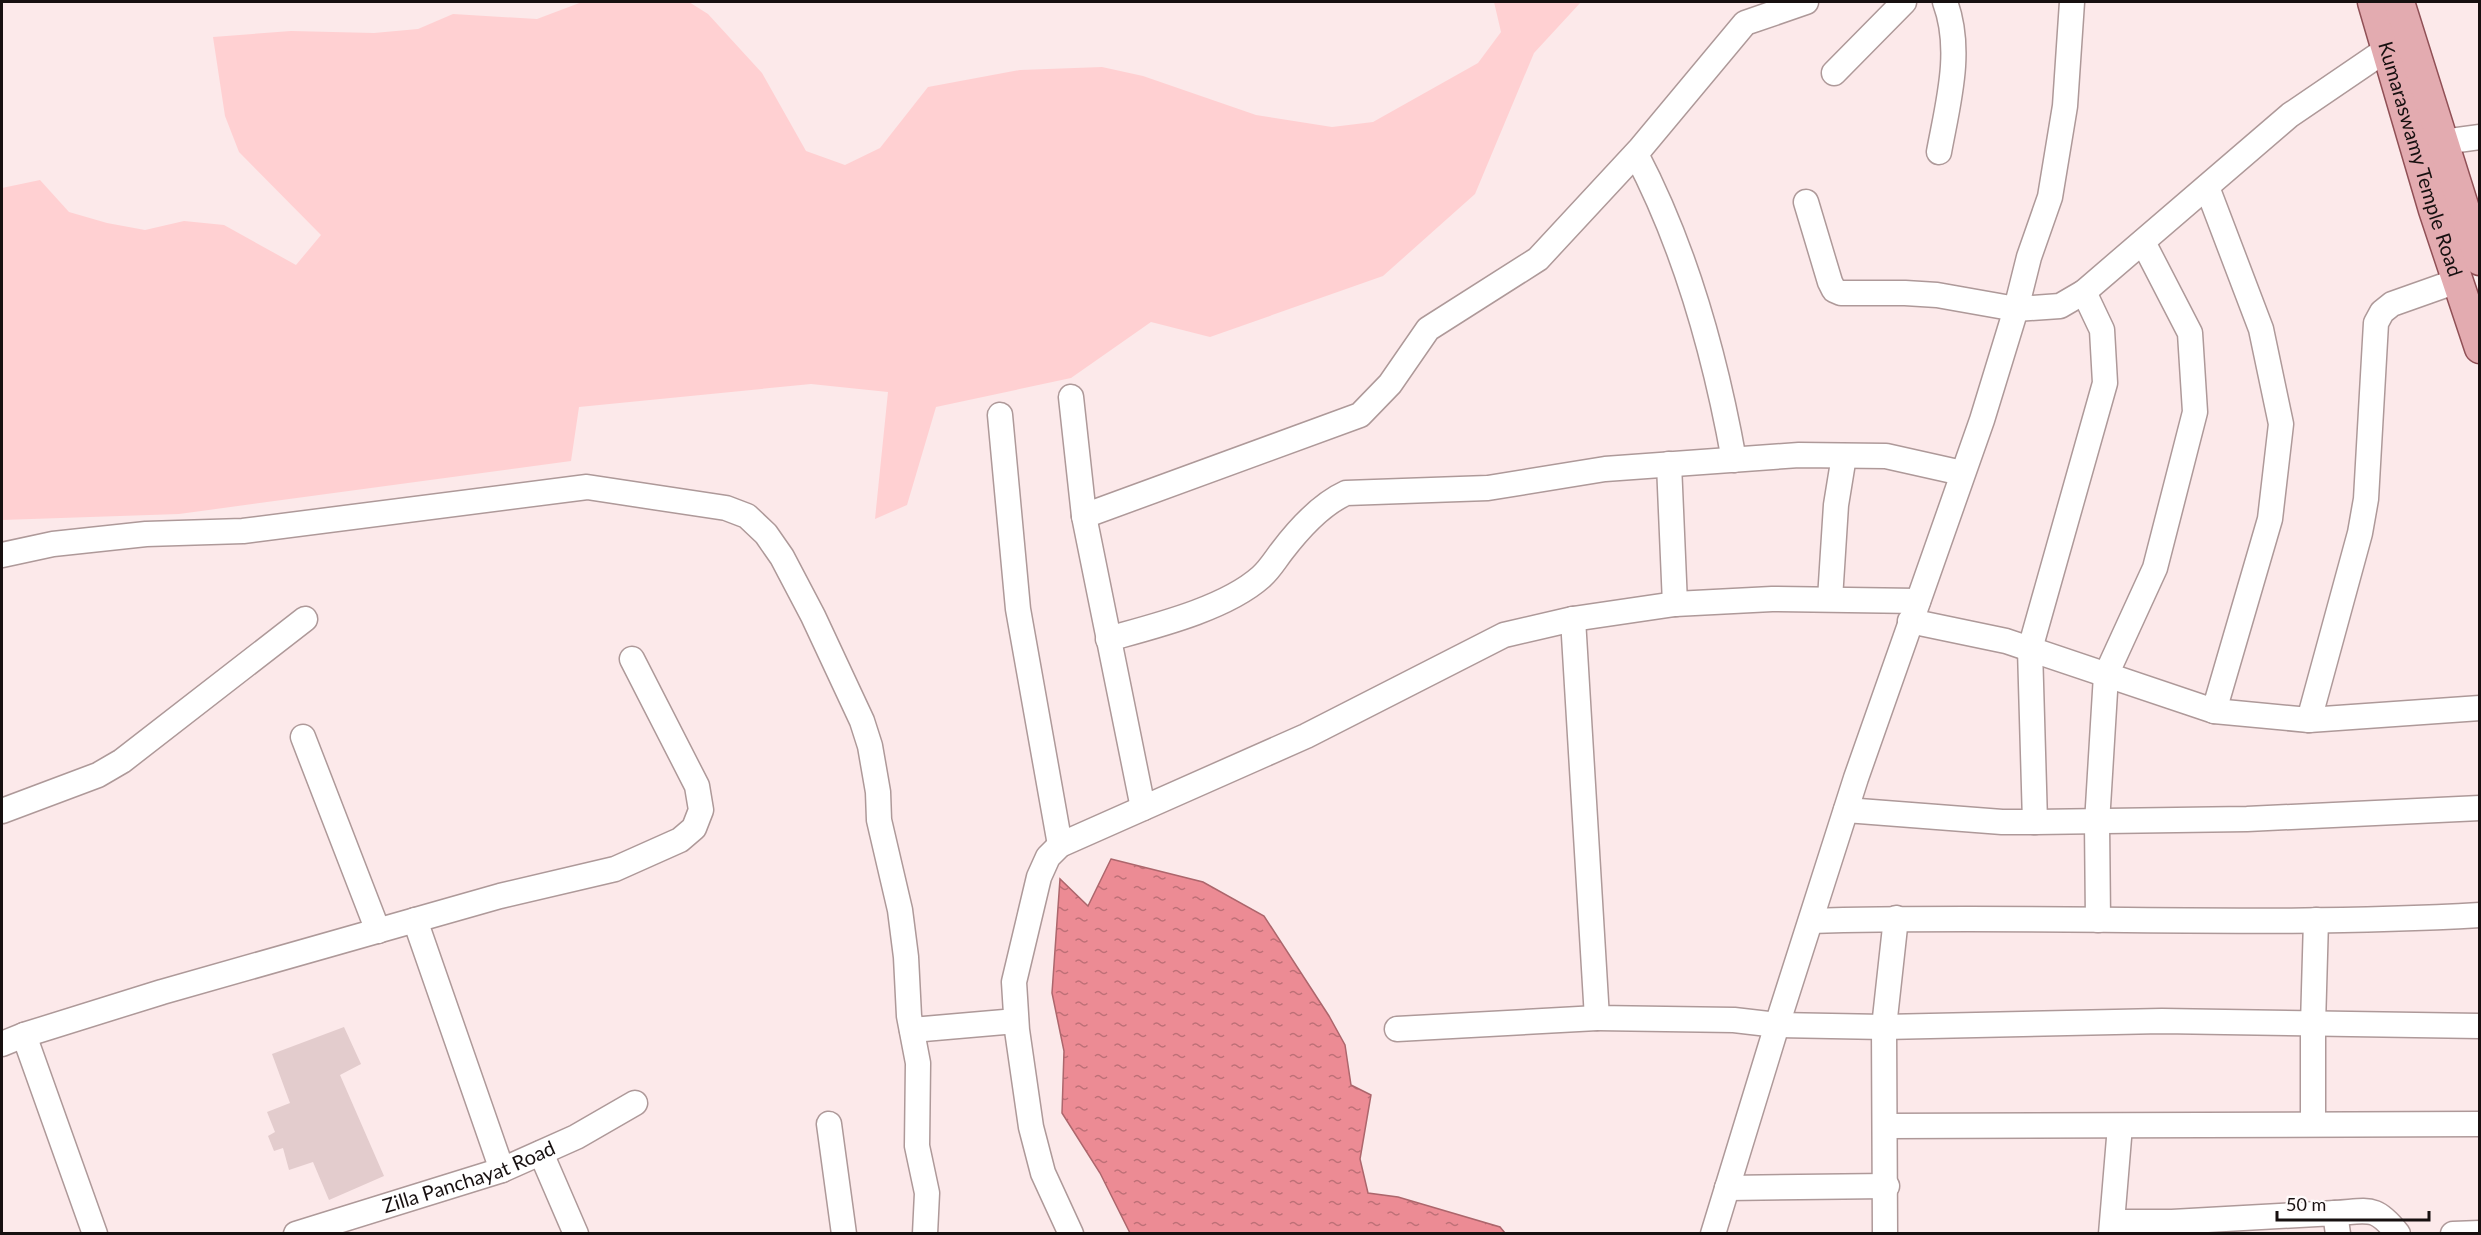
<svg xmlns="http://www.w3.org/2000/svg" width="2481" height="1235" viewBox="0 0 2481 1235" font-family="Lato,sans-serif">
<defs>
<pattern id="water-ripples" width="26" height="14" patternUnits="userSpaceOnUse" patternTransform="scale(1.5)"><rect width="26" height="14" fill="#ec8b94"/><path d="M2 4q2-2 4 0t4 0M15 11q2-2 4 0t4 0" fill="none" stroke="#be7077"/></pattern>
</defs>
<rect width="100%" height="100%" fill="#fce9ea"/>
<path fill="#ffd0d2" d="M 582,2 L 689,2 L 708,14 L 762,73 L 806,151 L 845,165 L 880,148 L 928,87 L 1020,70 L 1102,67 L 1143,76 L 1256,115 L 1332,127 L 1373,122 L 1478,63 L 1501,32 L 1494,2 L 1581,2 L 1534,53 L 1475,194 L 1383,276 L 1210,337 L 1151,322 L 1071,378 L 936,407 L 907,505 L 875,519 L 888,392 L 811,384 L 579,407 L 571,461 L 179,514 L 2,520 L 2,188 L 40,180 L 69,212 L 107,223 L 145,230 L 184,221 L 224,225 L 296,265 L 321,235 L 239,152 L 225,116 L 213,37 L 291,31 L 374,33 L 418,29 L 453,14 L 537,19 Z"/>
<path fill="url(#water-ripples)" stroke="#ac666c" stroke-width="1.5" d="M 1111,859 L 1203,882 L 1264,916 L 1329,1016 L 1345,1045 L 1351,1085 L 1371,1095 L 1360,1159 L 1368,1193 L 1398,1197 L 1500,1227 L 1505,1233 L 1130,1233 L 1100,1173 L 1062,1113 L 1064,1051 L 1052,993 L 1060,879 L 1088,906 Z"/>
<path fill="#e3cccd" d="M 344,1027 L 361,1064 L 340,1075 L 384,1176 L 329,1200 L 313,1162 L 289,1170 L 283,1148 L 274,1151 L 268,1136 L 275,1132 L 267,1112 L 290,1103 L 272,1054 Z"/>
<g fill="none" stroke-linecap="round" stroke-linejoin="round">
<defs>
<g id="minor">
<path d="M 1834,73 L 1904,2"/>
<path d="M 2443,142 L 2480,137"/>
<path d="M 1939,152 C 1948,103 1963,50 1945,2"/>
<path d="M 1636,154 C 1686,249 1715,354 1734,460"/>
<path d="M 1806,202 L 1830,282 L 1834,290 L 1841,293 L 1905,293 L 1937,295 L 2016,309 L 2060,306 L 2084,292 L 2290,115 L 2387,49"/>
<path d="M 1071,397 L 1084,516"/>
<path d="M 1000,415 L 1018,609 L 1060,845"/>
<path d="M 1669,464 L 1675,604"/>
<path d="M 2,555 L 53,544 L 146,534 L 243,531 L 587,487 L 726,508 L 747,516 L 766,534 L 782,557 L 813,616 L 862,721 L 870,746 L 878,792 L 879,820 L 900,910 L 906,957 L 909,1016 L 918,1063 L 917,1146 L 927,1193 L 925,1234"/>
<path d="M 1830,599 L 1836,505 L 1844,456"/>
<path d="M 1573,619 L 1597,1018 L 1734,1020 L 1777,1025 L 1884,1027 L 2162,1021 L 2480,1026"/>
<path d="M 1910,621 L 2006,641 L 2214,711 L 2270,519 L 2281,424 L 2261,329 L 2207,187"/>
<path d="M 1108,639 C 1155,626 1225,609 1261,577 C 1270,569 1275,560 1282,551 C 1298,530 1322,504 1346,493 L 1488,488 L 1605,469 L 1799,455 L 1886,456 L 1962,473"/>
<path d="M 2214,711 L 2309,720 L 2480,708"/>
<path d="M 2309,720 L 2360,533 L 2366,499 L 2376,323 L 2382,312 L 2392,304 L 2457,281"/>
<path d="M 303,737 L 378,931"/>
<path d="M 1143,808 L 1084,516 L 1360,415 L 1390,384 L 1428,329 L 1538,259 L 1640,149 L 1745,23 L 1806,2"/>
<path d="M 1846,810 L 2002,822 L 2035,822 L 2030,649 L 2105,383 L 2102,330 L 2084,292"/>
<path d="M 2,811 L 98,775 L 122,761 L 305,619"/>
<path d="M 2035,822 L 2247,819 L 2480,808"/>
<path d="M 415,920 L 502,1170"/>
<path d="M 2098,920 L 2097,823 L 2106,675 L 2155,568 L 2195,412 L 2190,333 L 2143,242"/>
<path d="M 1811,921 C 2034,914 2257,928 2480,915"/>
<path d="M 1397,1029 L 1597,1018"/>
<path d="M 912,1030 L 1016,1021"/>
<path d="M 24,1035 L 95,1234"/>
<path d="M 2,1044 L 24,1035 L 162,992 L 500,896 L 615,869 L 680,840 L 694,828 L 701,810 L 697,786 L 632,659"/>
<path d="M 829,1124 L 844,1234"/>
<path d="M 2313,1124 L 2313,1025 L 2316,920"/>
<path d="M 1886,1126 L 2480,1124"/>
<path d="M 541,1153 L 576,1234"/>
<path d="M 1727,1188 L 1887,1186"/>
<path d="M 2335,1213 C 2370,1211 2375,1205 2398,1234"/>
<path d="M 2114,1222 L 2172,1222 L 2335,1213 L 2338,1234"/>
<path id="s1" d="M 296,1234 L 502,1170 L 576,1137 L 635,1103"/>
<path d="M 1071,1234 L 1043,1173 L 1031,1127 L 1017,1030 L 1014,982 L 1039,877 L 1048,857 L 1060,845 L 1306,736 L 1504,635 L 1573,619 L 1675,604 L 1772,599 L 1918,601"/>
<path d="M 1713,1234 L 1777,1025 L 1856,778 L 1982,420 L 2016,309 L 2029,257 L 2050,197 L 2065,106 L 2072,2"/>
<path d="M 1885,1234 L 1884,1027 L 1896,918"/>
<path d="M 2111,1234 L 2120,1126"/>
<path d="M 2453,1234 L 2480,1233"/>
</g>
<g id="major">
<path id="s2" d="M 2373,2 L 2434,210 L 2480,348"/>
<path d="M 2399,2 L 2480,260"/>
</g>
</defs>
<use href="#minor" stroke="#ae9999" stroke-width="27"/>
<use href="#major" stroke="#905056" stroke-width="33"/>
<use href="#minor" stroke="#fff" stroke-width="24"/>
<use href="#major" stroke="#e3abb0" stroke-width="30"/>
</g>
<g text-anchor="middle" stroke-width="6" stroke-linejoin="round" paint-order="stroke">
<g font-size="20" fill="#171010" stroke="#fffafa">
<text dy="7" stroke="none"><textPath href="#s2" startOffset="164">Kumaraswamy Temple Road</textPath></text>
<text dy="7" stroke="none"><textPath href="#s1" startOffset="182">Zilla Panchayat Road</textPath></text>
</g>
</g>
<rect width="2481" height="1235" fill="none" stroke="#171010" stroke-width="6"/>
<path d="M2277 1211v9h152v-9" fill="none" stroke="#171010" stroke-width="3"/>
<text x="2286" y="1211" font-size="18" fill="#171010" stroke="#fffafa" stroke-width="4.5" paint-order="stroke">50 m</text>
</svg>
